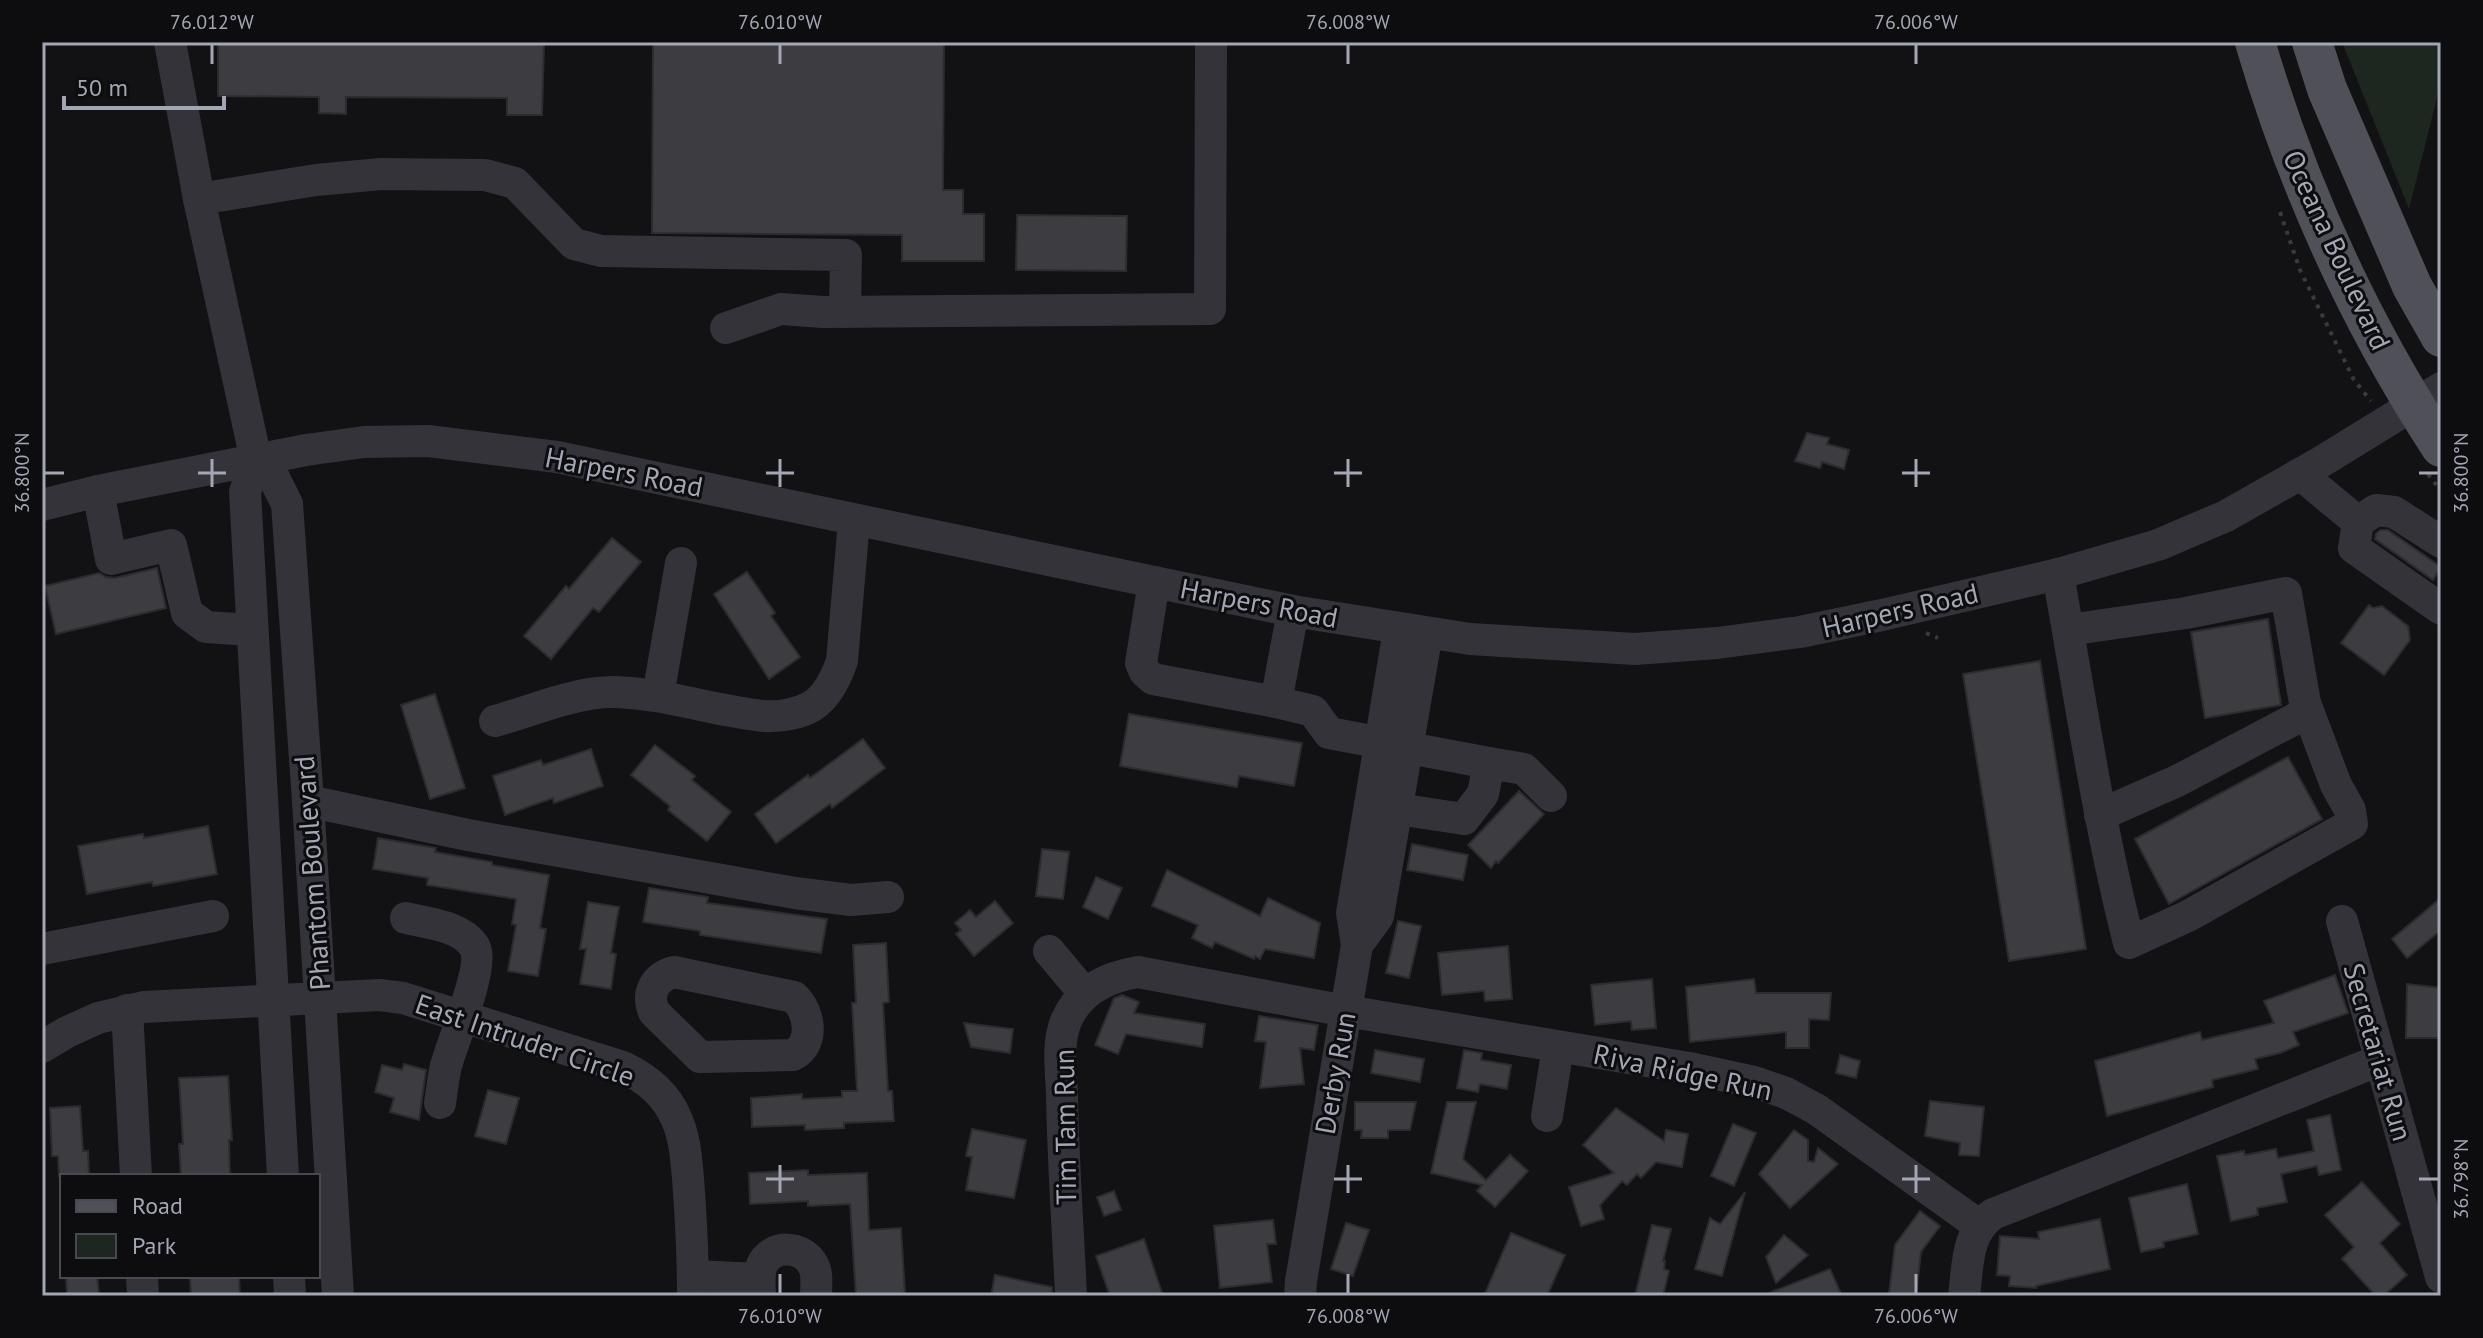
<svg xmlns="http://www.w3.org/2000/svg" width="2483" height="1338" viewBox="0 0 2483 1338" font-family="'PT Sans',sans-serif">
<rect width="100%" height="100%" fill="#121214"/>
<path fill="#1e2620" d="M 2342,42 L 2441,42 L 2441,82 L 2409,209 Z"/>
<g fill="#3c3c41" stroke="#2c2c30" stroke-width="2">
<path d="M 218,42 L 544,42 L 542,115 L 507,115 L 507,98 L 346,97 L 346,114 L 319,113 L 319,97 L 218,96 Z"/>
<path d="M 653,42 L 944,42 L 943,190 L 963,190 L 963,214 L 984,214 L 984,261 L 902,261 L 902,235 L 652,233 Z"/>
<path d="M 1017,215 L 1127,216 L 1126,271 L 1016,270 Z"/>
<path d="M 1807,433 L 1829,438 L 1827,444 L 1849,450 L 1844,469 L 1822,462 L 1820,468 L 1795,461 Z"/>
<path d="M 2381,530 L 2388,530 L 2441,567 L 2433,580 L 2375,539 L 2376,533 Z"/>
<path d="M 612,538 L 641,562 L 599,612 L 593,608 L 551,659 L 524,636 L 566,586 L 569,589 Z"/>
<path d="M 157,568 L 166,608 L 56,634 L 45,586 L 99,573 L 106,577 L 115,578 Z"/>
<path d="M 747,572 L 775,613 L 771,616 L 800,657 L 769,679 L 714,594 Z"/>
<path d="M 2369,605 L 2373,608 L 2382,606 L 2408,626 L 2410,640 L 2384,675 L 2341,643 Z"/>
<path d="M 2268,619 L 2281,705 L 2205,718 L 2191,632 Z"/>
<path d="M 2040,661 L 2086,949 L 2009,961 L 1963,674 Z"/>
<path d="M 435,694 L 465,788 L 430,799 L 401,705 Z"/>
<path d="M 1129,714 L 1302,743 L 1294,786 L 1239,776 L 1237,787 L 1120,766 Z"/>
<path d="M 863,739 L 885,768 L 832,808 L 830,804 L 776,843 L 755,814 L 808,775 L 810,778 Z"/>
<path d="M 655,745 L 695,776 L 692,780 L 731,812 L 707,841 L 668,810 L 670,806 L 631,775 Z"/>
<path d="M 591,749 L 603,786 L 554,803 L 553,798 L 505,815 L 493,776 L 541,760 L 543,765 Z"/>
<path d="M 2288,757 L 2322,819 L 2169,904 L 2135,839 Z"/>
<path d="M 1519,791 L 1544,814 L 1498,863 L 1496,861 L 1491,868 L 1468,845 Z"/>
<path d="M 208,826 L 217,874 L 153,886 L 152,882 L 87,894 L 78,846 L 143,834 L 144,838 Z"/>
<path d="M 378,838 L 436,848 L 435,852 L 492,862 L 492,865 L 549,875 L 540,928 L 546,929 L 538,976 L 508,971 L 516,925 L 512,924 L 516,899 L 427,885 L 428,878 L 373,869 Z"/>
<path d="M 1412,844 L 1468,855 L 1463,880 L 1407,870 Z"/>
<path d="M 1042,849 L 1069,852 L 1063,899 L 1036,896 Z"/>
<path d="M 1167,870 L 1260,916 L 1268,898 L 1320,923 L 1314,958 L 1265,949 L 1260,959 L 1255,956 L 1254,959 L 1215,942 L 1212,948 L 1192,938 L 1198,925 L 1152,906 Z"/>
<path d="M 1096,877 L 1122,888 L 1108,919 L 1083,907 Z"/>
<path d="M 649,888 L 708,897 L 707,903 L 827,919 L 821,953 L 700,935 L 700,931 L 643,922 Z"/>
<path d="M 2441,898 L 2441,930 L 2407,958 L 2392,939 Z"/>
<path d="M 995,901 L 1013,923 L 974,956 L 956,934 L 961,930 L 955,923 L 970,910 L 976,917 Z"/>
<path d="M 588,902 L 619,907 L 611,953 L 616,954 L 611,989 L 580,984 L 586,949 L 580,949 Z"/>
<path d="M 1398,921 L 1421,926 L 1409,978 L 1386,973 Z"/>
<path d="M 886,943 L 889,1002 L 883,1003 L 888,1091 L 892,1091 L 894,1121 L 844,1123 L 844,1128 L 805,1130 L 805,1125 L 752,1127 L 751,1098 L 802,1094 L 802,1099 L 842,1097 L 842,1091 L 857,1091 L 852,1003 L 856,1003 L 853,945 Z"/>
<path d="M 1508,946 L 1512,999 L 1485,1001 L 1484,991 L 1442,995 L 1438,953 Z"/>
<path d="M 2335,975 L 2348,1013 L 2293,1032 L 2299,1045 L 2280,1053 L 2255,1059 L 2258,1069 L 2212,1080 L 2213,1087 L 2107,1116 L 2095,1061 L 2200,1032 L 2202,1040 L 2274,1023 L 2264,1001 Z"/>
<path d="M 1652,979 L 1656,1028 L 1632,1030 L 1631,1021 L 1595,1025 L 1591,985 Z"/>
<path d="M 1754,979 L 1756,993 L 1831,993 L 1829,1020 L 1809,1019 L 1809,1048 L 1786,1048 L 1786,1032 L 1690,1042 L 1686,987 Z"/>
<path d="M 2407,984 L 2441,988 L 2441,1038 L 2406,1038 Z"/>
<path d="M 1122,995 L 1139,1002 L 1134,1013 L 1205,1024 L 1202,1047 L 1126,1034 L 1118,1054 L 1095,1045 L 1114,998 Z"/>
<path d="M 1259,1016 L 1318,1025 L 1314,1050 L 1300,1048 L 1304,1084 L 1260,1088 L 1266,1042 L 1255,1041 Z"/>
<path d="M 964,1023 L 1013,1029 L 1010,1053 L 971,1047 Z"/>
<path d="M 1375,1050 L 1424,1059 L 1420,1082 L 1371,1073 Z"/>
<path d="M 1464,1050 L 1482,1053 L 1481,1060 L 1511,1065 L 1507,1089 L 1480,1084 L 1478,1092 L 1457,1088 Z"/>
<path d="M 1840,1055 L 1860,1061 L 1856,1078 L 1836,1073 Z"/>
<path d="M 404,1064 L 426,1070 L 419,1120 L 390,1112 L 394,1098 L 375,1092 L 382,1065 L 402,1070 Z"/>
<path d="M 228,1076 L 232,1140 L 229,1140 L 230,1176 L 181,1176 L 179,1144 L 183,1144 L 179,1078 Z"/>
<path d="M 488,1090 L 519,1098 L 506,1144 L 475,1136 Z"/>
<path d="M 1930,1101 L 1984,1107 L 1979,1156 L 1959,1155 L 1960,1143 L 1925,1136 Z"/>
<path d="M 1355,1102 L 1416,1102 L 1410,1130 L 1388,1130 L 1388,1138 L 1361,1138 L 1362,1130 L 1355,1130 Z"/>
<path d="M 1447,1102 L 1476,1102 L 1463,1159 L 1486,1180 L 1510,1155 L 1528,1171 L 1495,1207 L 1477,1191 L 1482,1185 L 1431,1173 Z"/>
<path d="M 80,1106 L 83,1151 L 88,1151 L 89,1176 L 59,1176 L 58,1156 L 52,1156 L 50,1108 Z"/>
<path d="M 1616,1108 L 1664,1141 L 1666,1130 L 1688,1134 L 1682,1167 L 1656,1162 L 1641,1178 L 1637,1174 L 1627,1185 L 1622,1181 L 1600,1205 L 1604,1219 L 1581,1226 L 1569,1187 L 1614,1173 L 1583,1145 Z"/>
<path d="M 2330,1115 L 2341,1170 L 2319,1175 L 2317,1166 L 2281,1174 L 2287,1202 L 2257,1208 L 2258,1215 L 2231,1221 L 2217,1156 L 2244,1151 L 2245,1155 L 2276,1149 L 2278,1158 L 2314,1151 L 2307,1120 Z"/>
<path d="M 1733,1124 L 1756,1133 L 1734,1186 L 1711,1176 Z"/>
<path d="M 972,1129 L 1026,1140 L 1014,1198 L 966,1190 L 972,1157 L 966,1156 Z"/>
<path d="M 1794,1130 L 1808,1140 L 1808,1161 L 1814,1162 L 1818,1148 L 1838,1164 L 1790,1208 L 1759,1174 Z"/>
<path d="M 808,1170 L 808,1175 L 867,1173 L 869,1230 L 901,1228 L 905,1294 L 901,1294 L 901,1296 L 856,1296 L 850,1204 L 808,1206 L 808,1201 L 750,1204 L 749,1173 Z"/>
<path d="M 2362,1182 L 2400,1224 L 2380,1243 L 2407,1275 L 2383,1296 L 2376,1296 L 2342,1259 L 2354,1247 L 2325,1215 Z"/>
<path d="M 2187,1184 L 2198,1234 L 2163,1242 L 2164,1247 L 2141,1252 L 2129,1198 Z"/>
<path d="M 1114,1191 L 1121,1210 L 1104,1216 L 1097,1197 Z"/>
<path d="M 1745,1192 L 1722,1276 L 1695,1269 L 1710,1218 L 1720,1224 Z"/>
<path d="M 1920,1211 L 1940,1226 L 1921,1252 L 1916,1296 L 1889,1294 L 1895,1245 Z"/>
<path d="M 2100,1219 L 2110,1269 L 2036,1286 L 2036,1288 L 2009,1286 L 2010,1276 L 1997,1275 L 2000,1236 L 2039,1239 L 2038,1232 Z"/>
<path d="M 1273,1220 L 1276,1244 L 1267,1244 L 1272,1282 L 1220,1288 L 1214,1226 Z"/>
<path d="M 1346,1223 L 1369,1230 L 1353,1276 L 1331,1269 Z"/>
<path d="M 1652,1225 L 1671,1229 L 1663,1261 L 1665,1261 L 1664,1269 L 1669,1271 L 1663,1296 L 1635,1296 Z"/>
<path d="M 1511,1233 L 1565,1255 L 1547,1296 L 1484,1296 Z"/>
<path d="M 1784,1235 L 1808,1255 L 1776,1283 L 1766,1257 Z"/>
<path d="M 1144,1239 L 1163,1296 L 1110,1296 L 1096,1256 Z"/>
<path d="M 1830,1269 L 1842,1296 L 1764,1296 L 1764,1295 Z"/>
<path d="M 995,1275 L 1052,1287 L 1052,1296 L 991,1296 Z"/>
<path d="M 66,1276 L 97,1276 L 99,1295 L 67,1296 Z"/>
<path d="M 190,1276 L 239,1276 L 240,1296 L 191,1296 Z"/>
</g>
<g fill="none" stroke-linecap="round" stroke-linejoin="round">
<g stroke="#393a40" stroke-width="4" stroke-dasharray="4 6" stroke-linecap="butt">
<path d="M 2280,212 L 2300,270 L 2354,380 L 2371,401"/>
<path d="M 2428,474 L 2441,491"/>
<path d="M 1926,633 L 1938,638"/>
</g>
<g stroke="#333339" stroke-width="32">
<path d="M 170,42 L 199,199 L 256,460 L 245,492 L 283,1176"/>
<path d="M 199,199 L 316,180 L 381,174 L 485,175 L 515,183 L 574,244 L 601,251 L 846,255 L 845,312"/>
<path d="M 726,328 L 781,309 L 823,312 L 1210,309 L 1211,42"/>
<path d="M 256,460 L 273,476 L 287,504 L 308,801 L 338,1296"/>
<path d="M 2300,474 L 2358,522 L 2354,548 L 2441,609"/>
<path d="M 98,491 L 111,559 L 171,545 L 187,613 L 206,627 L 252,630"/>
<path d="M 42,505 L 98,491 L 306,450 L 364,442 L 428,441 L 557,457 L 1293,611 L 1470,639 L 1635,649 L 1717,643 L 1800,632 L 1882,615 L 2058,574 L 2158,545 L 2226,516 L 2316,465 L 2441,388"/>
<path d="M 2358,522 L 2376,510 L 2394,512 L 2441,542"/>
<path d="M 2058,574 C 2080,697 2098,821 2129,943 L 2188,916 L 2352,824 L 2350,810 L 2336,785 L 2305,703 L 2286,593 L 2186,613 L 2068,630"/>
<path d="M 1154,582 L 1141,663 L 1145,672 L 1153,679 L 1276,702 L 1293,611"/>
<path d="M 658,696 L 681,563"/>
<path d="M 1276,702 L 1313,711 L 1329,733 L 1489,763 L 1483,794 L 1464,819 L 1370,805"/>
<path d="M 495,721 C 532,711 574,692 613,692 C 665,693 713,711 764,716 C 779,717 799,714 812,706 C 827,697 836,678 842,661 L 854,521"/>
<path d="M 1489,763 L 1524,769 L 1551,796"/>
<path d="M 308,801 L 468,835 L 795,893 L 851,900 L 888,897"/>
<path d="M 2100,815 L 2177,781 L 2308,712"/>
<path d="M 406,918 C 427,923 461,926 474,946 C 486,964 452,1043 446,1066 C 443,1078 442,1091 440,1103"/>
<path d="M 2342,921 L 2441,1277"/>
<path d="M 1357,945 L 1378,916 L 1427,633"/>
<path d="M 42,949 L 213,916"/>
<path d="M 1049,951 L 1085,994"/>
<path d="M 674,972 L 794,997 C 810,1012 815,1044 793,1055 L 700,1057 L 654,1012 C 646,993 655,977 674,972 Z"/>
<path d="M 127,1010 L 136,1176"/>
<path d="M 42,1047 L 67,1032 L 98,1018 L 144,1007 L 379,995 L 403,998 L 623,1067 C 646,1078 666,1094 676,1118 C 685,1137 686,1158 688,1178 C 691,1218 693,1256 693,1296"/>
<path d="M 1547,1116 L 1558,1047"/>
<path d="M 142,1276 L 143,1296"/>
<path d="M 289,1276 L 290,1296"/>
<path d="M 693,1276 L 759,1279"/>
<path d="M 760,1296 C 760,1286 758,1274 762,1265 C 771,1244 803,1245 813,1265 C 818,1273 816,1286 816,1296"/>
<path d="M 1071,1296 C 1068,1229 1063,1161 1062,1094 C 1061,1070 1057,1043 1066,1021 C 1079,990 1107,977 1138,972 L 1346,1011 L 1689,1068 L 1754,1082 L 1786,1093 L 1816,1109 L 1980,1226"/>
<path d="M 1300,1296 L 1301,1281 L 1357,945 L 1352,913 L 1399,630"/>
<path d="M 1964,1296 C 1968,1265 1966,1233 1993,1214 L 2380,1060"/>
</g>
<g stroke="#4f5058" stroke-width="40">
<path d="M 2255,42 C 2298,188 2358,320 2441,447"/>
<path d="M 2312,42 L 2327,89 L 2412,286 L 2441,337"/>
</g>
</g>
<path fill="none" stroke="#a3a6b4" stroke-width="3" d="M 212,44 L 212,64M 780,44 L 780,64M 1348,44 L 1348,64M 1916,44 L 1916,64M 212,459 L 212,487M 780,459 L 780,487M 1348,459 L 1348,487M 1916,459 L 1916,487M 44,473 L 64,473M 198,473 L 226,473M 766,473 L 794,473M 1334,473 L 1362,473M 1902,473 L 1930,473M 2419,473 L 2439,473M 780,1165 L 780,1193M 1348,1165 L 1348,1193M 1916,1165 L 1916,1193M 766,1179 L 794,1179M 1334,1179 L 1362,1179M 1902,1179 L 1930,1179M 2419,1179 L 2439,1179M 780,1274 L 780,1294M 1348,1274 L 1348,1294M 1916,1274 L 1916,1294"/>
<g text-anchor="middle" stroke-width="6" stroke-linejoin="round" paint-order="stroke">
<g font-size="28" fill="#a3a6b4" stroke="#0d0d0f">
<text transform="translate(2337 250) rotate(65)" y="10">Oceana Boulevard</text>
<text transform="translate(624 472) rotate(11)" y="10">Harpers Road</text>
<text transform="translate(1259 603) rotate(11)" y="10">Harpers Road</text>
<text transform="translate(1900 610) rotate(-13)" y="10">Harpers Road</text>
<text transform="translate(312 873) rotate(-94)" y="10">Phantom Boulevard</text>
<text transform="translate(525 1040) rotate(19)" y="10">East Intruder Circle</text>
<text transform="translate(2378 1052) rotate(74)" y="10">Secretariat Run</text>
<text transform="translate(1683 1072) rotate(12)" y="10">Riva Ridge Run</text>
<text transform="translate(1335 1073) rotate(-80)" y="10">Derby Run</text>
<text transform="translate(1065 1127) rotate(-91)" y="10">Tim Tam Run</text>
</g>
</g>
<rect width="2483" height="1338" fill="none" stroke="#0d0d0f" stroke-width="88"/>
<rect x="60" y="1174" width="260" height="104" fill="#0d0d0f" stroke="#494a51" stroke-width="2"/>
<rect x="76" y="1200" width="40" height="12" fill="#4f5058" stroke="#494a51" stroke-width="2"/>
<text x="132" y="1214" font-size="24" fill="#a3a6b4">Road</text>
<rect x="76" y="1234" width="40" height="24" fill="#1e2620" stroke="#494a51" stroke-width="2"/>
<text x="132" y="1254" font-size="24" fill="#a3a6b4">Park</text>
<path d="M64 96v12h160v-12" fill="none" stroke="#a3a6b4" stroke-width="4"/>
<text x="76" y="96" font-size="24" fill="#a3a6b4" stroke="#0d0d0f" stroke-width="6" paint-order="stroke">50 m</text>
<rect x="44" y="44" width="2395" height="1250" fill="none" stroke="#a3a6b4" stroke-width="3"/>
<g font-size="20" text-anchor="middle" fill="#a3a6b4">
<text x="212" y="29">76.012°W</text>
<text x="780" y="29">76.010°W</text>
<text x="1348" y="29">76.008°W</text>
<text x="1916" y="29">76.006°W</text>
<text transform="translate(22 473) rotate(-90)" y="7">36.800°N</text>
<text transform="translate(2461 473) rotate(-90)" y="7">36.800°N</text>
<text transform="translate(2461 1179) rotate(-90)" y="7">36.798°N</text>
<text x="780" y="1323">76.010°W</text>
<text x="1348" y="1323">76.008°W</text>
<text x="1916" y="1323">76.006°W</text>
</g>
</svg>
